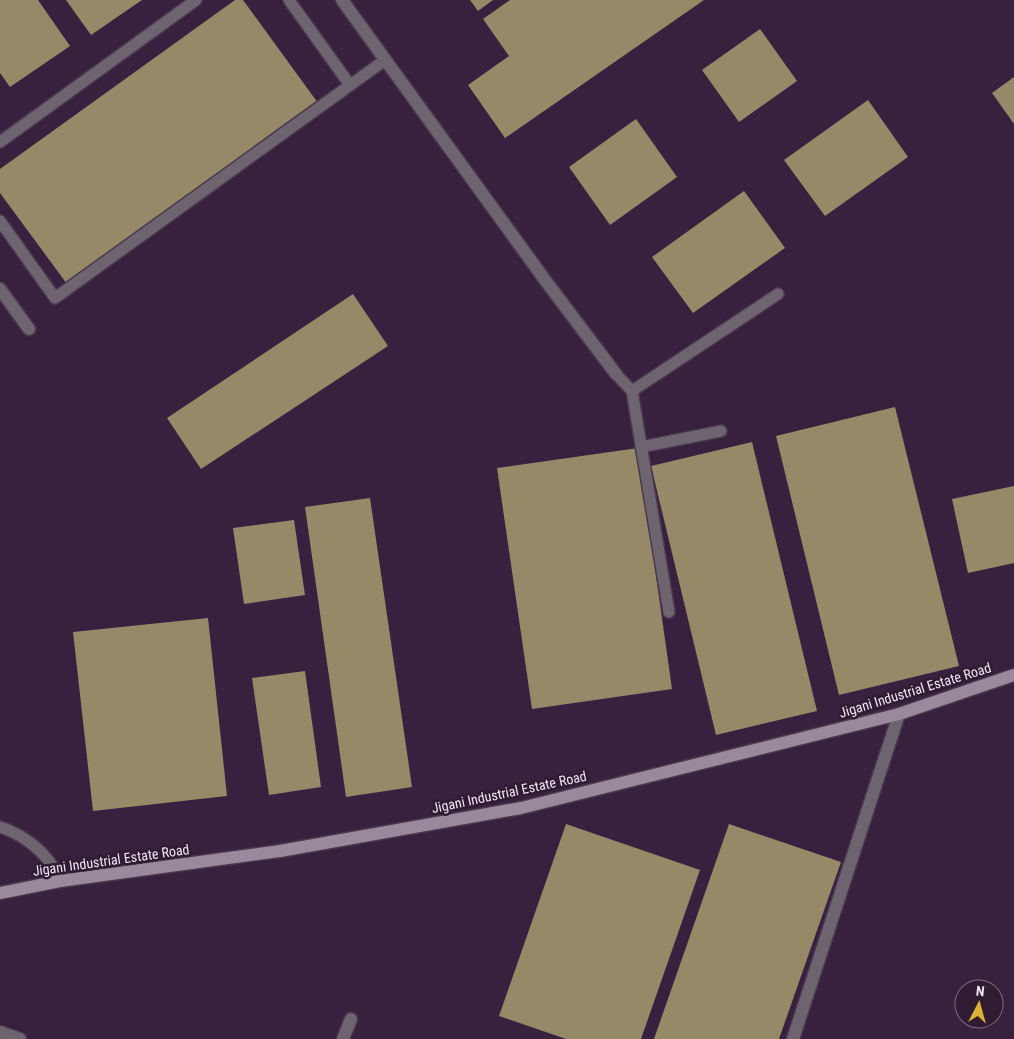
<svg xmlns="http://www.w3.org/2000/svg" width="1014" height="1039" viewBox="0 0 1014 1039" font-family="'Roboto Condensed',sans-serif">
<rect width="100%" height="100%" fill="#2f1c33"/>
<path fill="#38213e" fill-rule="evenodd" d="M 0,0 L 1014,0 L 1014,1039 L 0,1039 ZM 964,989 L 994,989 L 994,1019 L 964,1019 Z"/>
<g fill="#958968">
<path d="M 0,0 L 38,0 L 70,46 L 10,87 L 0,73 Z"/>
<path d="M 66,0 L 142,0 L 91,35 Z"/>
<path d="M 235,0 L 243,0 L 318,103 L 67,284 L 0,193 L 0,169 Z"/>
<path d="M 470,0 L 493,0 L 478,11 Z"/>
<path d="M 510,0 L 704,0 L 505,138 L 468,85 L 509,56 L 483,19 Z"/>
<path d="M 760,29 L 797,81 L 739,122 L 702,70 Z"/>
<path d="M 1014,77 L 1014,124 L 992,93 Z"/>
<path d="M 868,100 L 908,157 L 825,216 L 784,160 Z"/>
<path d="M 636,119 L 677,177 L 610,225 L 569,167 Z"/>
<path d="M 744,191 L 785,248 L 693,313 L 652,257 Z"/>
<path d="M 353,294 L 388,346 L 201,469 L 167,418 Z"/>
<path d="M 895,407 L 959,666 L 839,695 L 776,436 Z"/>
<path d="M 752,442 L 817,711 L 716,735 L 651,466 Z"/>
<path d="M 638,448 L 672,689 L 532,709 L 497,468 Z"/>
<path d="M 1014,486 L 1014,563 L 968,573 L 952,499 Z"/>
<path d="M 370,498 L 412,787 L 346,797 L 305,507 Z"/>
<path d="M 294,520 L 305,595 L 244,604 L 233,528 Z"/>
<path d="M 208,618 L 227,796 L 93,811 L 73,632 Z"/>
<path d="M 305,671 L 321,787 L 269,795 L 252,678 Z"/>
<path d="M 566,824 L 700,870 L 641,1039 L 566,1039 L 499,1016 Z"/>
<path d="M 729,824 L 841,862 L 779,1039 L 654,1039 Z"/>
</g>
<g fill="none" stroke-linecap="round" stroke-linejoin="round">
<defs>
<g id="lane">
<path d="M 289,0 L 350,85"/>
<path d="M 0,142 L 196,0"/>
<path d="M 0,221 L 55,298 L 385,60"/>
<path d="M 616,374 L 632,391 L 778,294"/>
<path d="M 632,391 L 669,612"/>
<path d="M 641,447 L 721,431"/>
<path d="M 0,827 C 21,834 41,848 53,867 C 56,871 58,877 60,881"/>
</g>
<g id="street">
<path d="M 342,0 L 545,280 L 616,374"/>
<path d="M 0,289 L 29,329"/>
<path d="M 0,1032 L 20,1039"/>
<path d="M 343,1039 L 351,1019"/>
<path d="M 793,1039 L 899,714"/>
</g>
<path id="secondary" d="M 0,893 L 60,881 L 280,851 L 521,808 L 899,714 L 1014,675"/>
</defs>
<use href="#lane" stroke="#4a384e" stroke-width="14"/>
<use href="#street" stroke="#4a384e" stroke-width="15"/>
<use href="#secondary" stroke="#4a384e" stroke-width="15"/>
<use href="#lane" stroke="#6e6470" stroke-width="11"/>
<use href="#street" stroke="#6e6470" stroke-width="12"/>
<use href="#secondary" stroke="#98899c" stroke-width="12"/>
</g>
<g text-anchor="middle" stroke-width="5" stroke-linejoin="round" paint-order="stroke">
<g font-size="14" fill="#f0e4f3" stroke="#2f1c33">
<text transform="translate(915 690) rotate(-17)" y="5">Jigani Industrial Estate Road</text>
<text transform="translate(509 792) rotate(-12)" y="5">Jigani Industrial Estate Road</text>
<text transform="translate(111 860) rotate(-8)" y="5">Jigani Industrial Estate Road</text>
</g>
</g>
<g transform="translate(979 1004) rotate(6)"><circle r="24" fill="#2f1c33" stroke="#7c6c80"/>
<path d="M0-4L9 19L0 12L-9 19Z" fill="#dbb233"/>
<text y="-8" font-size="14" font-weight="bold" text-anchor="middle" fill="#f0e4f3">N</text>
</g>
</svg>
